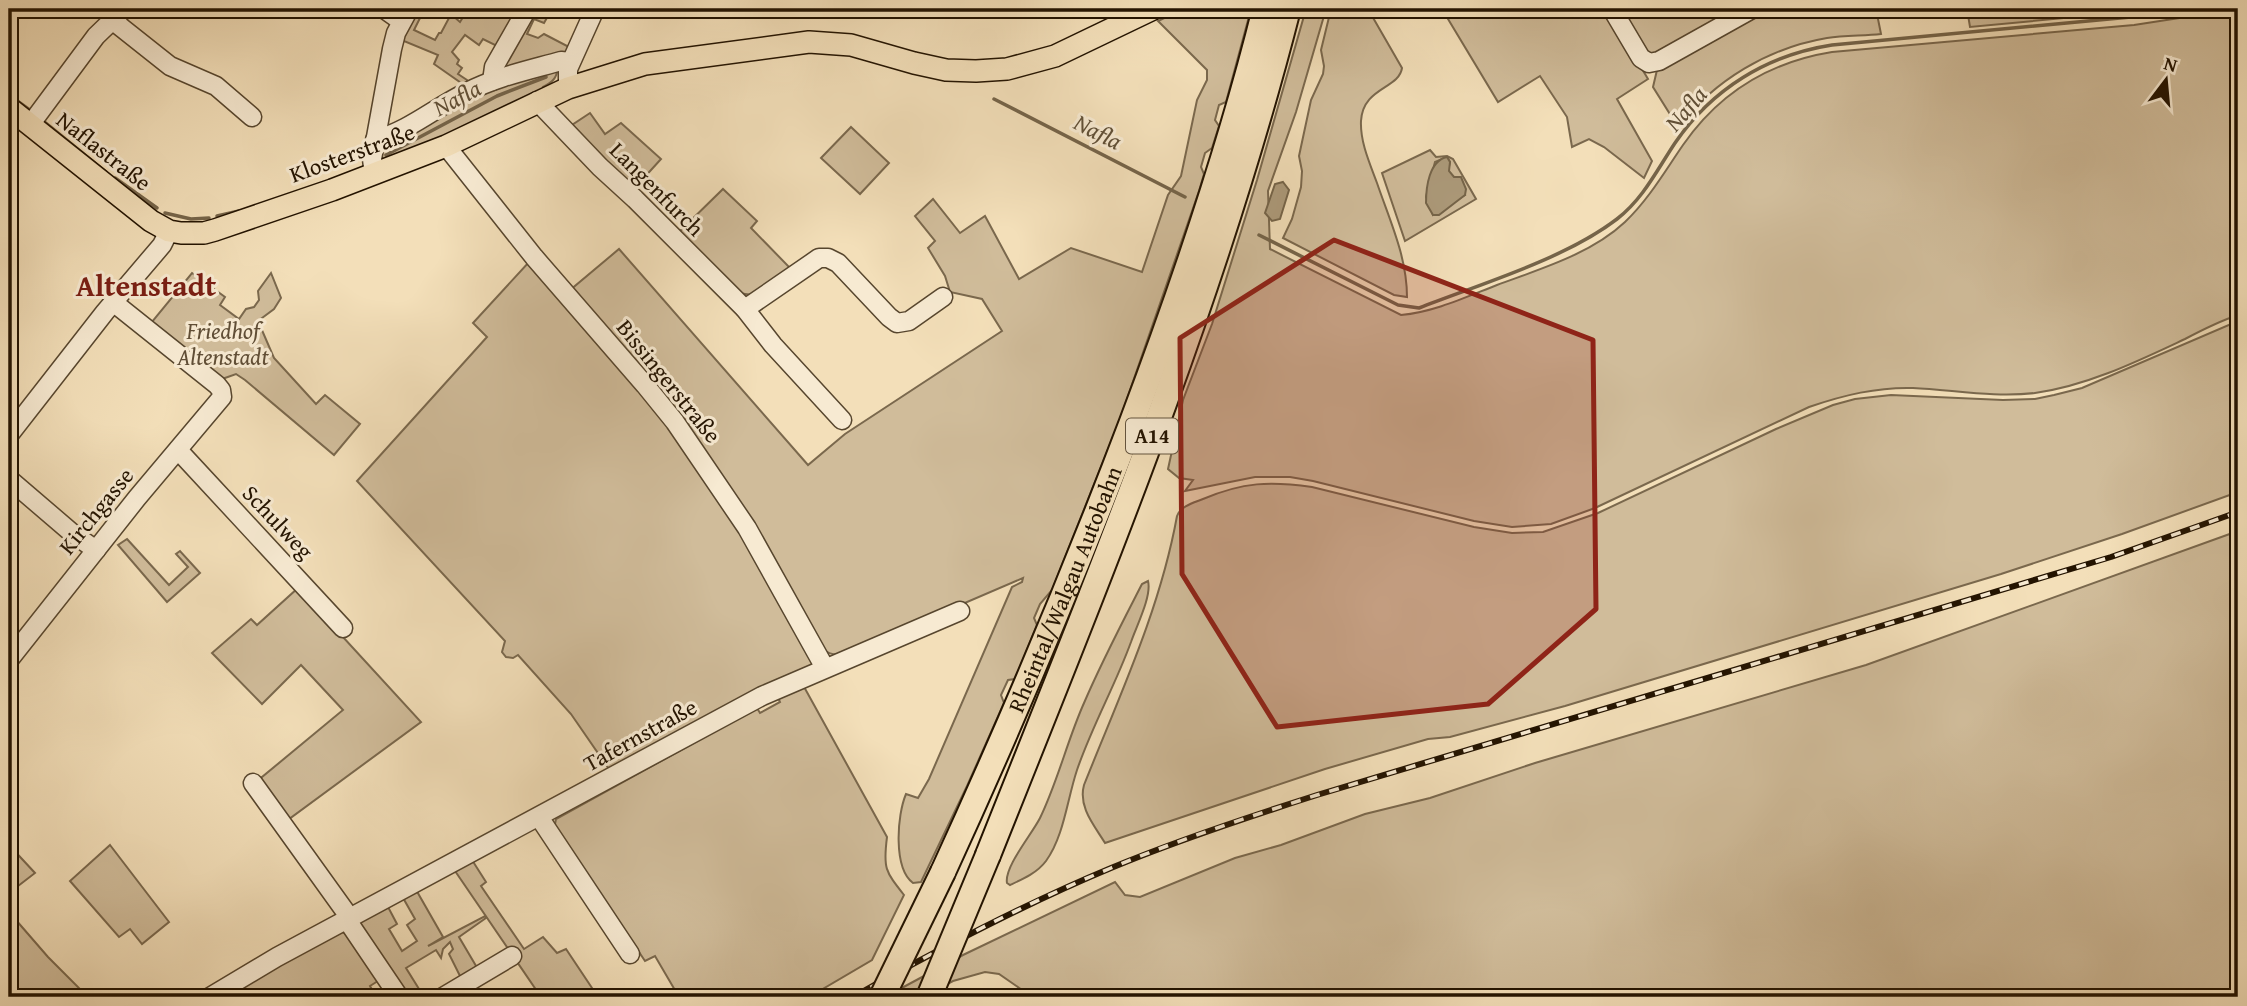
<svg xmlns="http://www.w3.org/2000/svg" width="2247" height="1006" viewBox="0 0 2247 1006" font-family="'Gentium Book Plus',serif">
<rect width="100%" height="100%" fill="#f3dfb9"/>
<filter id="stains"><feTurbulence type="fractalNoise" baseFrequency=".00286" numOctaves="4"/><feColorMatrix values="0 0 0 0 .2 0 0 0 0 .09 0 0 0 0 .02 0 0 0 .5 -.17"/></filter>
<radialGradient id="worn" r=".72"><stop offset=".6" stop-color="#630" stop-opacity="0"/><stop offset="1" stop-color="#630" stop-opacity=".3"/></radialGradient>
<g fill="#d0bc9a" stroke="#7a684d" stroke-width="2" fill-rule="evenodd">
<path d="M 414,9 L 423,12 L 414,30 L 435,40 L 439,33 L 441,33 L 449,18 L 430,9 L 445,9 L 460,22 L 468,9 L 483,9 L 493,17 L 499,9 L 520,9 L 501,48 L 483,39 L 479,45 L 465,35 L 452,52 L 459,60 L 457,64 L 462,68 L 458,74 L 467,80 L 467,87 L 434,64 L 438,55 L 399,39 Z"/>
<path d="M 532,9 L 552,9 L 544,23 L 534,19 L 527,34 L 538,38 L 544,34 L 571,48 L 565,54 L 507,73 L 500,66 Z"/>
<path d="M 1183,9 L 1251,9 L 1226,102 L 1219,105 L 1215,120 L 1219,126 L 1212,148 L 1205,153 L 1201,167 L 1204,174 L 1199,191 L 1120,419 L 1052,590 L 1040,604 L 1034,618 L 1037,625 L 1015,679 L 1008,680 L 1001,695 L 1004,703 L 967,786 L 921,882 L 913,883 C 893,868 897,815 906,794 L 918,798 L 929,779 L 1012,587 L 1022,582 L 1023,578 L 860,648 C 847,652 836,659 824,650 L 751,526 L 569,291 L 619,249 L 808,465 L 845,434 L 1002,331 L 982,299 L 950,292 L 945,276 L 928,248 L 935,241 L 915,216 L 933,199 L 960,233 L 985,216 L 1019,279 L 1071,248 L 1142,272 L 1168,195 L 1181,176 L 1197,100 L 1207,80 L 1207,70 L 1158,21 Z"/>
<path d="M 1306,9 L 1326,9 L 1296,112 L 1268,191 L 1270,249 L 1401,315 C 1434,312 1466,297 1497,285 C 1540,269 1591,254 1625,222 C 1649,199 1665,171 1683,145 C 1719,93 1770,62 1832,52 L 2134,25 L 2238,9 L 2238,315 C 2220,321 2202,330 2185,339 C 2138,361 2087,386 2035,393 C 1995,398 1954,390 1913,388 C 1877,387 1844,395 1809,407 L 1595,508 L 1551,524 L 1512,527 L 1474,521 L 1313,481 L 1290,477 L 1255,477 L 1185,491 L 1193,480 L 1179,478 L 1168,469 L 1183,400 L 1212,324 L 1257,180 Z"/>
<path d="M 1331,9 L 1368,9 L 1402,68 C 1399,89 1363,87 1361,121 C 1360,142 1370,164 1377,183 C 1390,221 1407,257 1407,297 L 1394,295 L 1283,238 L 1292,219 L 1301,187 L 1302,171 L 1299,156 L 1311,100 L 1323,74 L 1324,66 L 1321,50 Z"/>
<path d="M 1442,9 L 1606,9 L 1648,79 L 1617,99 L 1652,161 L 1644,178 L 1604,147 L 1589,139 L 1572,147 L 1567,117 L 1540,76 L 1498,102 Z"/>
<path d="M 1648,9 L 1743,9 L 1661,55 L 1649,56 L 1623,20 Z"/>
<path d="M 1768,9 L 1876,9 L 1881,34 C 1863,36 1845,35 1827,38 C 1768,48 1715,80 1678,127 L 1653,87 L 1657,70 L 1746,17 Z"/>
<path d="M 1967,9 L 2159,9 L 1970,27 Z"/>
<path d="M 557,68 C 558,78 551,83 543,87 L 544,90 L 443,140 L 382,161 L 379,148 L 448,105 Z"/>
<path d="M 590,113 L 605,134 L 621,123 L 661,159 L 632,191 L 569,127 Z"/>
<path d="M 851,127 L 889,163 L 860,194 L 821,158 Z"/>
<path d="M 1430,150 L 1436,157 L 1447,156 L 1453,159 L 1476,199 L 1405,241 L 1382,173 ZM 1447,157 L 1450,162 L 1448,171 L 1465,195 L 1433,215 L 1426,197 L 1435,162 Z"/>
<path d="M 723,189 L 757,221 L 751,228 L 792,270 L 753,295 L 738,293 L 676,235 Z"/>
<path d="M 529,262 L 634,381 L 714,486 L 813,661 L 811,666 L 611,772 L 571,714 L 518,655 L 513,658 L 506,657 L 502,652 L 505,641 L 357,481 L 487,337 L 473,323 Z"/>
<path d="M 192,273 L 225,297 L 220,305 L 239,319 L 246,309 L 254,307 L 259,300 L 258,291 L 271,273 L 281,298 L 274,309 L 258,321 L 274,358 L 316,404 L 325,395 L 360,424 L 334,455 L 245,380 L 236,374 L 222,379 L 151,323 Z"/>
<path d="M 2238,321 L 2238,492 L 2122,534 L 2001,574 L 1565,706 L 1450,737 L 1428,739 L 1325,769 L 1105,843 C 1094,825 1078,807 1084,785 C 1119,697 1160,610 1177,516 C 1181,506 1193,503 1203,499 C 1243,482 1270,481 1312,487 L 1474,527 L 1512,533 L 1543,532 L 1598,513 L 1776,429 L 1833,405 L 1855,399 L 1891,395 L 2003,400 L 2035,399 L 2054,395 L 2082,388 Z"/>
<path d="M 2238,531 L 2238,997 L 1026,997 L 1025,992 L 999,974 L 985,972 L 953,981 L 923,997 L 885,997 L 963,955 L 1115,882 L 1125,895 L 1140,897 L 1235,858 L 1281,845 L 1365,814 L 1430,798 L 1535,763 L 1866,665 Z"/>
<path d="M 127,539 L 169,585 L 188,567 L 176,554 L 180,551 L 200,573 L 167,602 L 118,545 Z"/>
<path d="M 1148,581 C 1152,596 1136,627 1131,642 C 1115,686 1092,726 1077,770 C 1067,800 1064,836 1046,861 C 1037,873 1023,879 1010,885 L 1007,883 C 1004,867 1032,834 1040,818 C 1058,781 1067,741 1084,703 C 1101,663 1122,623 1142,584 Z"/>
<path d="M 298,588 L 421,722 L 285,822 L 256,782 L 343,710 L 301,665 L 262,704 L 212,653 L 251,619 L 257,625 Z"/>
<path d="M 803,685 L 887,837 C 883,868 885,871 904,895 L 872,960 L 809,997 L 679,997 L 655,956 L 645,961 L 576,857 L 554,829 L 556,819 L 757,708 L 760,713 L 780,702 L 777,695 Z"/>
<path d="M 9,845 L 35,873 L 9,893 Z"/>
<path d="M 110,845 L 169,922 L 142,944 L 130,929 L 119,937 L 70,881 Z"/>
<path d="M 472,860 L 486,882 L 481,886 L 524,949 L 543,937 L 557,953 L 566,949 L 598,997 L 541,997 L 453,868 Z"/>
<path d="M 415,888 L 443,937 L 428,946 L 485,916 L 486,918 L 459,937 L 479,971 L 463,982 L 449,954 L 453,949 L 450,942 L 443,949 L 441,958 L 436,950 L 406,968 L 424,997 L 406,997 L 358,920 L 387,905 L 397,924 L 389,929 L 402,951 L 417,941 L 407,925 L 415,919 L 402,896 Z"/>
<path d="M 9,912 L 48,957 L 83,992 L 76,997 L 13,997 L 9,993 Z"/>
<path d="M 342,932 L 345,933 L 381,979 L 370,986 L 376,997 L 220,997 Z"/>
</g>
<g fill="#ac9a7a" stroke="#756449" stroke-width="2">
<path d="M 1447,157 L 1450,162 L 1449,171 L 1454,177 L 1461,177 L 1466,189 L 1465,195 L 1439,215 L 1433,215 L 1426,203 C 1426,187 1429,161 1447,157 Z"/>
<path d="M 1283,182 L 1289,190 L 1280,219 L 1272,221 L 1265,213 L 1275,184 Z"/>
</g>
<g fill="none" stroke-linecap="round" stroke-linejoin="round">
<g stroke="#756449" stroke-width="3.5">
<path d="M 9,95 L 31,111"/>
<path d="M 994,99 L 1185,197"/>
<path d="M 42,120 L 106,172"/>
<path d="M 386,155 L 497,96 L 546,77"/>
<path d="M 115,178 L 157,208"/>
<path d="M 165,213 L 191,219 L 209,218"/>
<path d="M 217,216 L 239,211"/>
<path d="M 1259,235 L 1398,305 L 1419,308 C 1480,284 1565,259 1617,219 C 1643,199 1657,170 1675,143 C 1712,89 1767,55 1832,45 L 2131,17 L 2197,9"/>
</g>
<defs>
<g id="minor">
<path d="M 384,9 L 401,21"/>
<path d="M 1612,9 L 1641,58 L 1649,63 L 1659,61 L 1752,9"/>
<path d="M 112,20 L 170,66 L 216,86 L 252,117"/>
<path d="M 492,81 L 494,67 L 527,9"/>
<path d="M 568,88 L 568,69 L 595,9"/>
<path d="M 537,101 L 600,167 L 635,199 L 745,309 L 773,345 L 842,420"/>
<path d="M 30,125 L 96,36 L 124,9"/>
<path d="M 375,140 C 409,131 436,107 467,92 C 496,77 529,70 561,61 L 570,62"/>
<path d="M 446,146 L 534,257 L 645,385 L 675,422 L 747,528 L 825,668"/>
<path d="M 374,174 L 372,159 L 392,49 L 396,33 L 409,9"/>
<path d="M 745,309 L 819,258 L 828,258 L 838,263 L 889,317 L 897,323 L 909,321 L 943,297"/>
<path d="M 9,435 L 105,312 L 162,245 L 169,231"/>
<path d="M 178,450 L 343,628"/>
<path d="M 9,479 L 72,533 L 96,550"/>
<path d="M 9,660 L 137,498 L 222,397 L 221,390 L 217,385 L 113,302"/>
<path d="M 253,783 L 350,918"/>
<path d="M 539,817 L 630,954"/>
<path d="M 347,920 L 399,997"/>
<path d="M 210,997 L 277,957 L 762,696 L 960,611"/>
<path d="M 443,997 L 512,956"/>
</g>
<path id="major" d="M 9,108 L 151,221 L 169,231 L 181,233 L 204,233 L 215,230 L 332,190 L 446,146 L 568,88 L 645,64 L 809,42 L 851,45 L 914,63 L 946,70 L 976,71 L 1007,69 L 1055,56 L 1153,9"/>
<g id="highway">
<path d="M 988,855 C 1099,577 1214,299 1288,9"/>
<path id="s1" d="M 943,872 C 1011,724 1074,575 1132,422 C 1183,287 1230,149 1265,9"/>
</g>
</defs>
<use href="#minor" stroke="#57462e" stroke-width="21"/>
<use href="#major" stroke="#231300" stroke-width="24"/>
<use href="#highway" stroke="#231300" stroke-width="28"/>
<use href="#minor" stroke="#f7ead2" stroke-width="18"/>
<use href="#major" stroke="#f3dfb9" stroke-width="21"/>
<use href="#highway" stroke="#f3dfb9" stroke-width="24"/>
<defs>
<path id="rail" d="M 853,997 C 937,950 1022,905 1111,868 C 1178,840 1248,817 1317,795 L 2111,557 L 2238,512"/>
</defs>
<use href="#rail" stroke="#231300" stroke-width="6"/>
<use href="#rail" stroke="#f7ead2" stroke-width="3.5" stroke-dasharray="10" stroke-linecap="butt"/>
<defs>
<g id="highway-bridge">
<path d="M 882,997 L 943,872"/>
<path d="M 929,997 L 988,855"/>
</g>
</defs>
<use href="#highway-bridge" stroke="#231300" stroke-width="28" stroke-linecap="butt"/>
<use href="#highway-bridge" stroke="#f3dfb9" stroke-width="24"/>
</g>
<path fill="#8f2418" fill-opacity="0.2" stroke="#8f2418" stroke-width="5" stroke-linejoin="round" d="M 1334,240 L 1593,340 L 1596,609 L 1488,704 L 1277,727 L 1182,574 L 1180,338 Z"/>
<g text-anchor="middle" stroke-width="6" stroke-linejoin="round" paint-order="stroke">
<rect fill="#f7ead2" stroke="#63543f" stroke-width="2" x="1126" y="418.5" width="52" height="35" rx="5"/>
<g font-size="21" font-weight="bold" fill="#231300">
<text x="1152" y="443">A14</text>
</g>
<g font-size="23" fill="#231300" stroke="#f7ead2">
<text transform="translate(104 151) rotate(38)" y="8">Naflastraße</text>
<text transform="translate(352 153) rotate(-20)" y="8">Klosterstraße</text>
<text transform="translate(657 189) rotate(45)" y="8">Langenfurch</text>
<text transform="translate(669 381) rotate(51)" y="8">Bissingerstraße</text>
<text transform="translate(96 511) rotate(-51)" y="8">Kirchgasse</text>
<text transform="translate(278 522) rotate(47)" y="8">Schulweg</text>
<text dy="8" stroke="none"><textPath href="#s1" startOffset="308">Rheintal/Walgau Autobahn</textPath></text>
<text transform="translate(640 735) rotate(-29)" y="8">Tafernstraße</text>
</g>
<g font-size="23" font-style="italic" fill="#604e36" stroke="#f7ead2">
<text x="223" y="339">Friedhof<tspan x="223" dy="26">Altenstadt</tspan></text>
</g>
<g font-size="24" font-style="italic" fill="#615037" stroke="#f7ead2">
<text transform="translate(457 98) rotate(-28)" y="8">Nafla</text>
<text transform="translate(1686 109) rotate(-49)" y="8">Nafla</text>
<text transform="translate(1098 132) rotate(27)" y="8">Nafla</text>
</g>
<g font-size="30" font-weight="bold" fill="#7a1f14" stroke="#f7ead2">
<text x="146" y="296">Altenstadt</text>
</g>
</g>
<rect width="2247" height="1006" fill="none" stroke="#f3dfb9" stroke-width="35"/>
<rect x="10" y="10" width="2226" height="985" fill="none" stroke="#231300" stroke-width="3.5"/>
<rect x="18" y="18" width="2212" height="971" fill="none" stroke="#231300" stroke-width="2"/>
<g transform="translate(2166 80) rotate(16)" stroke="#f7ead2" stroke-width="5" paint-order="stroke">
<path d="M0-5L12 26L0 18L-12 26Z" fill="#231300"/>
<text y="-10" font-size="19" font-weight="bold" text-anchor="middle" fill="#231300">N</text>
</g>
<rect width="100%" height="100%" filter="url(#stains)"/>
<rect width="100%" height="100%" fill="url(#worn)"/>
</svg>
